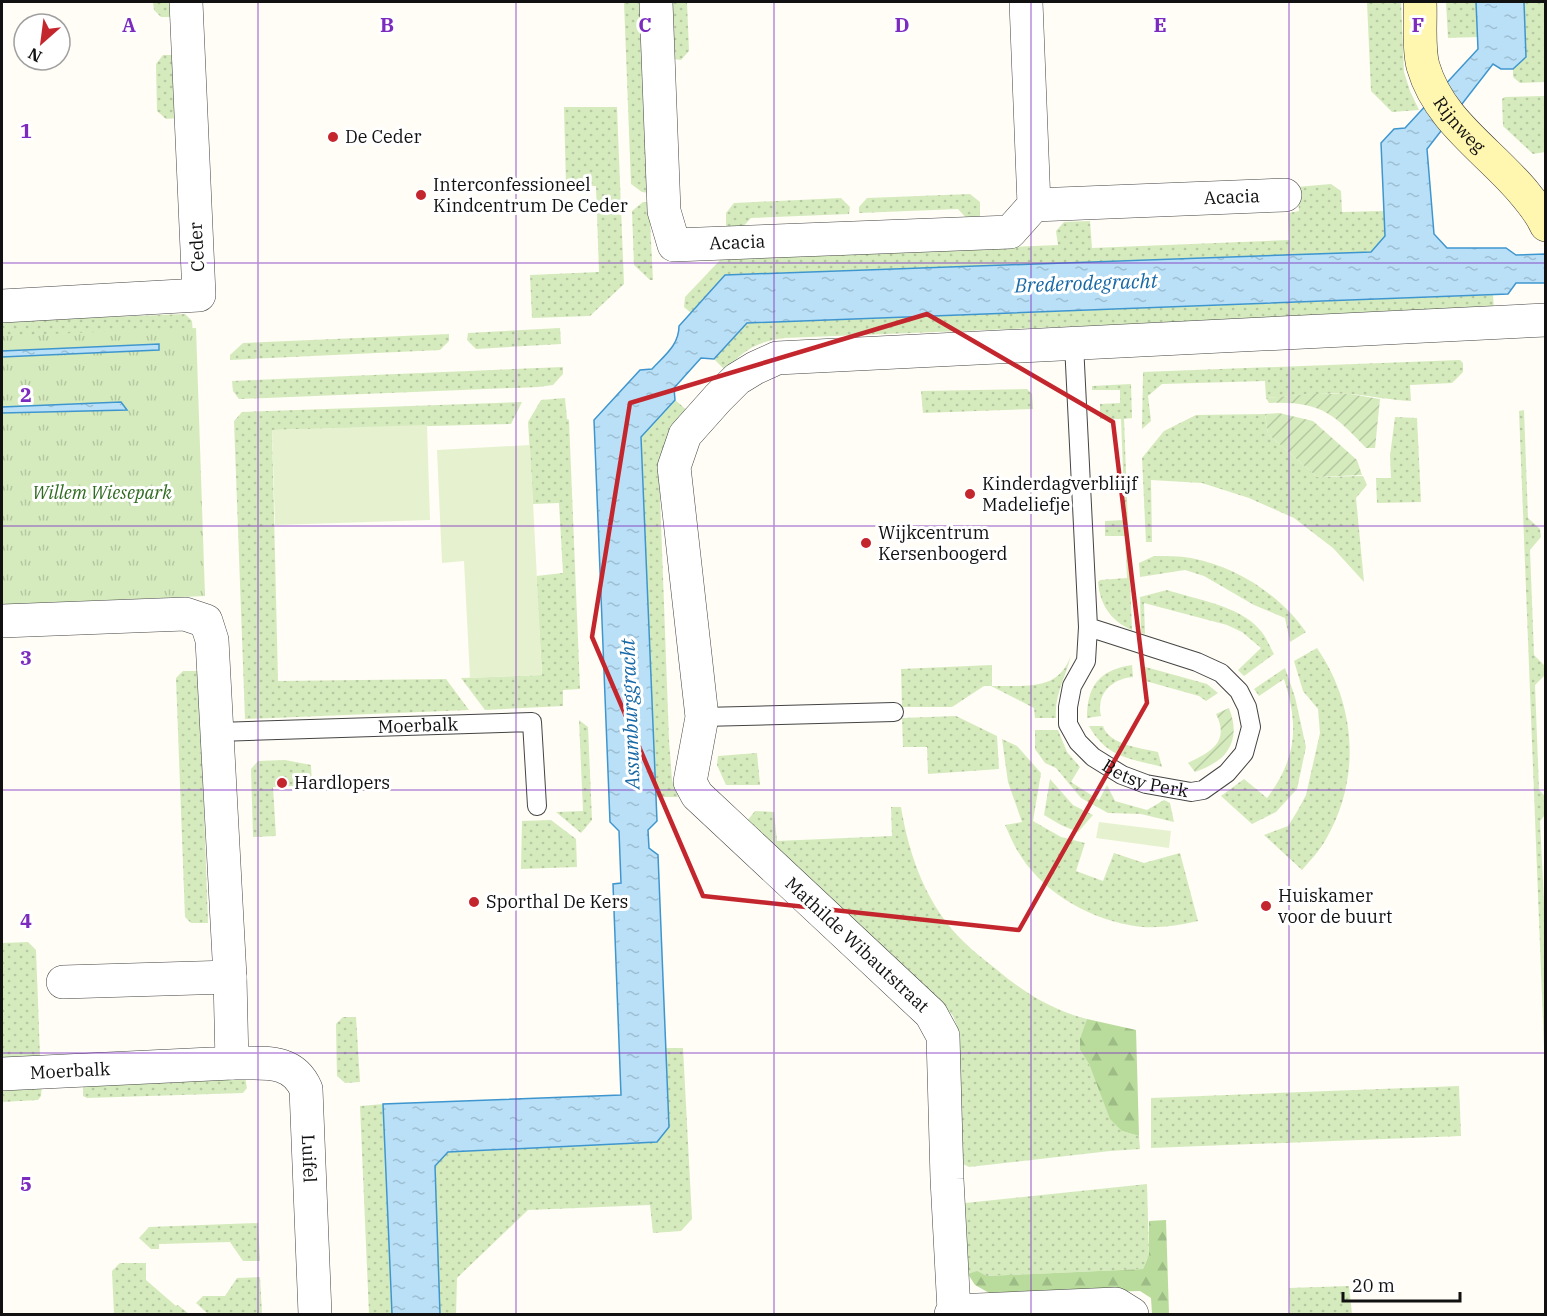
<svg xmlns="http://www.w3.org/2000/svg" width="1547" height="1316" viewBox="0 0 1547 1316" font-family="'IBM Plex Serif',serif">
<defs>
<pattern id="grass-dots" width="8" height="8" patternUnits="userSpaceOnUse" patternTransform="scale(1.5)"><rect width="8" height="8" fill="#d5ebbd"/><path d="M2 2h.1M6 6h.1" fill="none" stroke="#b6c8a1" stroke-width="1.8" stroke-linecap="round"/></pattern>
<pattern id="forest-firs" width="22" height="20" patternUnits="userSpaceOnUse" patternTransform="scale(1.5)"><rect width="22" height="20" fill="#b9dc9c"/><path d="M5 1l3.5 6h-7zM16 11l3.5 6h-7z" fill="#9ebc85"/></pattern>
<pattern id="park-tufts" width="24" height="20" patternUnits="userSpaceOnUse" patternTransform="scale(1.5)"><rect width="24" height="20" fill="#d5ebbd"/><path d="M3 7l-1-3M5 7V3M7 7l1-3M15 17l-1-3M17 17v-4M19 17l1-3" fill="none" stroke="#b6c8a1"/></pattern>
<pattern id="garden-furrows" width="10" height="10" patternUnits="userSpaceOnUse" patternTransform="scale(1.5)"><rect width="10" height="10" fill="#d5ebbd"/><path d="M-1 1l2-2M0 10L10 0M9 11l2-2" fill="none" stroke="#b6c8a1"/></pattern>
<pattern id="water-ripples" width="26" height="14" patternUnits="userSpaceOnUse" patternTransform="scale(1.5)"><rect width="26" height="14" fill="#b9e0f7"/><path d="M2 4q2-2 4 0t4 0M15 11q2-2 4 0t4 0" fill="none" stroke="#9ebfd3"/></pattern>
</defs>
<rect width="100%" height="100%" fill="#fffdf5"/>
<g fill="url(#grass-dots)">
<path d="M 153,2 L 173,2 L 174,17 L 161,17 L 154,10 Z"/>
<path d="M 624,2 L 641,2 L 649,193 L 642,192 L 631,184 Z"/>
<path d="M 671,2 L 687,2 L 689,51 L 681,60 L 673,59 Z"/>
<path d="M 1367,2 L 1401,2 L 1404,72 L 1410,91 L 1419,110 L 1392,112 L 1371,91 Z"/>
<path d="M 1446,2 L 1476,2 L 1478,37 L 1448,38 Z"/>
<path d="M 1524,2 L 1545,2 L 1545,82 L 1520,83 L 1513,77 L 1513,69 L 1526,57 Z"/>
<path d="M 163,55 L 174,55 L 178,118 L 166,119 L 157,111 L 156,64 Z"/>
<path d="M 1545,96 L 1545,152 L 1533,154 L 1503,126 L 1502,99 L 1505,97 Z"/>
<path d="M 564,107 L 617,107 L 624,284 L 590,316 L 532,318 L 530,275 L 599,272 L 596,186 L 566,186 Z"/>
<path d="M 1331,184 L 1341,191 L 1342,212 L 1384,211 L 1385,236 L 1371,252 L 725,275 L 691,313 L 684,307 L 685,297 L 722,258 L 1058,245 L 1056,231 L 1064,222 L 1090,221 L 1092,248 L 1289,240 L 1288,213 L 1299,211 L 1297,187 Z"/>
<path d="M 970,194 L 980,202 L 980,220 L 969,221 L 958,209 L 859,213 L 859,207 L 867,198 Z"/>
<path d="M 841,198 L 850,207 L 849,214 L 751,218 L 739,231 L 726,231 L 726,213 L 734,203 Z"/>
<path d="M 643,202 L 649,202 L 653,280 L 650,280 L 634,265 L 632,211 Z"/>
<path d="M 1493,295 L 1494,310 L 784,338 C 756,342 744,350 725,370 L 714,359 L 747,323 Z"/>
<path d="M 185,314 L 192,321 L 194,347 L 2,357 L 2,321 Z"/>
<path d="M 560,328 L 561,344 L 476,349 L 467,340 L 468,333 Z"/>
<path d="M 449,334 L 449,341 L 440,350 L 230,360 L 230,355 L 243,343 Z"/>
<path d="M 1460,360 L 1463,363 L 1463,372 L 1452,383 L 1410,385 L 1411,401 C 1390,400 1371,396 1350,394 C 1322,392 1294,396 1266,398 L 1265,381 L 1162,384 L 1148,396 L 1151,421 L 1142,429 L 1143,372 Z"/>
<path d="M 563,367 L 563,374 L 553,385 L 538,387 L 239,399 L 233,391 L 232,381 Z"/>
<path d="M 1131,384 L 1132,418 L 1124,419 L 1132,630 C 1111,621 1100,605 1098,582 L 1100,580 L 1127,578 L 1125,536 L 1105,536 L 1105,521 L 1125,520 L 1121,419 L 1100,419 L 1100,404 L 1120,403 L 1120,390 L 1092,390 L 1092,386 Z"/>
<path d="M 1027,389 L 1032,394 L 1033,409 L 923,413 L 921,391 Z"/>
<path d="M 565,398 L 567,419 L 569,420 L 580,689 L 563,690 L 563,706 L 485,710 L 461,678 L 542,675 L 536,576 L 563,573 L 559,503 L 533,504 L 528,422 L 541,400 Z"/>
<path d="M 675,400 L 688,411 C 672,431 662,442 659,469 L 669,740 L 672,780 L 678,797 L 656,797 L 641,437 Z"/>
<path d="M 522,402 L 511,424 L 272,430 L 278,681 L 446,679 L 469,710 L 245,719 L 234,421 L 242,412 Z"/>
<path d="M 1524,410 L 1528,518 L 1540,529 L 1541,537 L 1530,550 L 1534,655 L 1545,666 L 1545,675 L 1535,685 L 1539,790 L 1546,797 L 1545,815 L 1540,821 L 1546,942 L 1545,1073 L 1519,411 Z"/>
<path d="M 1265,414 L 1268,434 L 1317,477 L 1363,476 L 1367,485 L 1356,498 L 1364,582 L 1333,548 L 1294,518 L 1249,498 L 1202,483 L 1151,480 L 1152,542 L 1146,542 L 1142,458 L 1164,431 L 1196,415 Z"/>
<path d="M 1395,417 L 1417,418 L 1421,502 L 1377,503 L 1376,478 L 1391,478 L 1390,456 Z"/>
<path d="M 1154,556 C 1166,556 1179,556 1191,558 C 1237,567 1279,594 1306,632 L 1290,642 L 1285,618 L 1254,605 L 1204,576 L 1185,570 L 1140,577 L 1139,563 Z"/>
<path d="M 1167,590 C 1195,599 1240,606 1259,629 C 1266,636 1269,645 1274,654 L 1244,676 L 1238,670 L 1261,648 L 1242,632 L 1227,625 L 1144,603 L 1145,634 L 1141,633 L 1140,597 Z"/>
<path d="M 1317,648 C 1357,706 1361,780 1325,841 C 1319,851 1310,861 1302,870 L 1264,835 L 1288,826 L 1298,810 L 1306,795 L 1320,733 L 1318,709 L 1303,691 L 1294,661 Z"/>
<path d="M 1071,655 C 1066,677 1054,695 1056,718 L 1035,718 L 1034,708 L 991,686 L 984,686 L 952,707 L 902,707 L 901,669 L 992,665 L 992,686 C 1025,685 1059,692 1071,655 Z"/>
<path d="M 1132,665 L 1133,677 C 1111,679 1096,694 1101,716 L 1087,718 C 1087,685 1100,670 1132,665 Z"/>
<path d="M 1142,666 L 1207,684 L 1218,693 L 1206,701 L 1199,696 L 1142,680 Z"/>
<path d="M 1285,668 L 1295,697 L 1306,747 L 1297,789 L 1276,812 L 1252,824 L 1221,796 L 1244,779 L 1267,798 C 1297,758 1299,726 1284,679 L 1259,696 L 1254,689 Z"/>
<path d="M 183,671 L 199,671 L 208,923 L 191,923 L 185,917 L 176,678 Z"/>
<path d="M 956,716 L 997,736 L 999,769 L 928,774 L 927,747 L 903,747 L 902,718 Z"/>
<path d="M 579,720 L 588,727 L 592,820 L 581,833 L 556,812 L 583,811 Z"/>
<path d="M 1089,726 L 1103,726 C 1109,745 1141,748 1158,752 L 1162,767 C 1129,758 1107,758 1089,726 Z"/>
<path d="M 1035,730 L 1058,730 L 1067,752 L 1080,767 L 1071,782 L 1099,800 L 1107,785 L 1115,801 L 1147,810 L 1164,800 L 1170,803 L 1174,822 L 1141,814 L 1108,813 L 1081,798 L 1056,768 L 1045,763 L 1035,749 Z"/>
<path d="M 1002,739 L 1017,746 L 1041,773 L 1033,821 L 1061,837 L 1085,843 L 1076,871 L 1103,881 L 1114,853 L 1144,863 L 1180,853 L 1198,921 C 1175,926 1152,930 1129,925 C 1085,917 1040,890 1017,850 C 1012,842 1009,833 1005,825 L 1022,822 L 1008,782 Z"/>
<path d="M 757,753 L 760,785 L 726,785 L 717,765 L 718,756 Z"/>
<path d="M 285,760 L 311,765 L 312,785 L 273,787 L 276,836 L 253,837 L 251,769 L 258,761 Z"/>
<path d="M 1050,779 L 1073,805 L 1093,815 L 1078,832 L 1061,825 L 1044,815 Z"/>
<path d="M 891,807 L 901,807 C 909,856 927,907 964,942 C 974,952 985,960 996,969 C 1023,992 1052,1010 1087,1019 L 1080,1050 L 1089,1064 L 1104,1100 L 1122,1131 L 1139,1136 L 1140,1149 L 1110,1151 L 969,1167 L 963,1164 L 957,1026 L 953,1016 L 937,997 L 747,821 L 755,811 L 774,812 L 777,841 L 892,836 Z"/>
<path d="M 551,820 L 576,839 L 577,867 L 521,869 L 522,821 Z"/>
<path d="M 28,942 L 36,950 L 40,1056 L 2,1058 L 2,943 Z"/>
<path d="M 343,1017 L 356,1017 L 360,1082 L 345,1083 L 337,1076 L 336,1024 Z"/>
<path d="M 666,1048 L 683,1048 L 692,1219 L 681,1231 L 653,1233 L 650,1205 L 528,1210 L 457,1278 L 456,1314 L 440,1314 L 435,1165 L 448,1152 L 657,1142 L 669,1127 Z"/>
<path d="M 245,1077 L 247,1088 L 243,1093 L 87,1098 L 83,1096 L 83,1084 Z"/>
<path d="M 42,1086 L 41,1096 L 38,1100 L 2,1102 L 2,1087 Z"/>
<path d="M 1459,1086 L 1461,1136 L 1151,1148 L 1151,1098 Z"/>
<path d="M 384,1104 L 392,1314 L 369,1314 L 360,1106 Z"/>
<path d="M 1147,1184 L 1149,1255 L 1143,1269 L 987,1276 L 968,1274 L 965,1203 Z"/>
<path d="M 258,1223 L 260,1261 L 243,1261 L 230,1242 L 159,1244 L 159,1249 L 151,1249 L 139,1238 L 149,1227 Z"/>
<path d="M 120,1263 L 146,1263 L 146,1280 L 176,1306 L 178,1305 L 189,1314 L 114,1314 L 112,1271 Z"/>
<path d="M 260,1277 L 262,1314 L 208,1314 L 196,1303 L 203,1296 L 225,1296 L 237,1278 Z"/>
<path d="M 1349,1286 L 1352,1314 L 1290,1314 L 1289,1288 Z"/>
</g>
<g fill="url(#forest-firs)">
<path d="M 1087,1019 L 1136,1030 L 1139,1136 L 1122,1131 L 1110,1119 L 1089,1064 L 1080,1050 L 1080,1039 Z"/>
<path d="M 1166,1220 L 1169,1314 L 1152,1314 L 1151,1298 L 1140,1291 L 993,1295 L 975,1285 L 968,1274 L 977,1271 L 987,1276 L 1143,1269 L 1149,1255 L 1149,1221 Z"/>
</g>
<path fill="url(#park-tufts)" d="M 196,328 L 205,596 L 2,605 L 2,336 Z"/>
<g fill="url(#garden-furrows)">
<path d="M 1311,394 L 1350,394 L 1380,399 L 1375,448 L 1366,448 C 1333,413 1320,401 1269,403 L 1266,398 Z"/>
<path d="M 1279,413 L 1313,421 L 1357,460 L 1362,475 L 1317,477 L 1268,434 L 1265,414 Z"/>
<path d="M 1229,708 C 1242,741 1227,761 1195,772 L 1188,763 C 1211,752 1230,742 1216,714 Z"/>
</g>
<g fill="#e6f2cf">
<path d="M 427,425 L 430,520 L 275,525 L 272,430 Z"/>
<path d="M 530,445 L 542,675 L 470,678 L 464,561 L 442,563 L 437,450 Z"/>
<path d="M 1099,822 L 1171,831 L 1169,848 L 1096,838 Z"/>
</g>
<g fill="url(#water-ripples)" stroke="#3f96cf" stroke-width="1.5">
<path d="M 1476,2 L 1524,2 L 1526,57 L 1513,69 L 1501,69 L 1493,64 L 1427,149 L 1434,234 L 1447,248 L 1506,248 L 1516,255 L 1545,254 L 1545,283 L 1516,283 L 1508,294 L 747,323 L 714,359 L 701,358 L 674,388 L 675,400 L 641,437 L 657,821 L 648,830 L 649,848 L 658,855 L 669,1127 L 657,1142 L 448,1152 L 435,1166 L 440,1314 L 392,1314 L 383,1104 L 621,1095 L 613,884 L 621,883 L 619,831 L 610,822 L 594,420 L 640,370 L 652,369 C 665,355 679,345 679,326 L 725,275 L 1371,252 L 1385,236 L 1381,143 L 1394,129 L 1405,128 L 1478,49 Z"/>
<path d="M 159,344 L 159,350 L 2,357 L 2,351 Z"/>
<path d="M 121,402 L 127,410 L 2,413 L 2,407 Z"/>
</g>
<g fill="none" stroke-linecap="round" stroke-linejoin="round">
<defs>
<g id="lane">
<path id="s1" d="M 1074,344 L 1088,627 L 1086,661 L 1072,686 L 1068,707 L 1068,724 L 1078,742 L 1093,757 L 1122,775 L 1146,784 L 1191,792 L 1203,790 L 1227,773 L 1244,753 L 1251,727 L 1247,707 L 1239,691 L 1221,673 L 1197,662 L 1088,627"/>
<path d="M 702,717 L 894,712"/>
<path id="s2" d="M 218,732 L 532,722 L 537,806"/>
</g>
<g id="street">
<path id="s3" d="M 656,2 L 664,211 L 674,245 L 1010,232 L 1034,205 L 1026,2"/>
<path id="s4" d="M 1034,205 L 1285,195"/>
<path d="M 2,306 L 199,295 L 186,2"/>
<path d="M 2,621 L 185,614 L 206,621 L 212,640 L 230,977 L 232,1063 L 2,1074"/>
<path d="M 63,982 L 230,977"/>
<path id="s5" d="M 232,1063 C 262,1064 292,1057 306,1089 L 315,1314"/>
<path d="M 954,1311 L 1116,1304 L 1132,1314"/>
<path d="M 951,1314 L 954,1311 L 947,1179 L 943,1036 L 931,1014 L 697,795 L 690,782 L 702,717 L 674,467 L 685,435 L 718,398 L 737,379 L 755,368 L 777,358 L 1546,320"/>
</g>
<g id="secondary">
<path id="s6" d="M 1420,2 C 1421,21 1418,48 1423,66 C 1439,122 1491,152 1525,194 C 1533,204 1541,213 1546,225"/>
</g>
</defs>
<use href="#lane" stroke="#444" stroke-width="20"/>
<use href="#street" stroke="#444" stroke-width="34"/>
<use href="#secondary" stroke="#333" stroke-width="34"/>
<use href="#lane" stroke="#fff" stroke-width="18"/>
<use href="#street" stroke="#fff" stroke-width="33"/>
<use href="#secondary" stroke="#fff6b0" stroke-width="33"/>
</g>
<path fill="none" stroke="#c4262e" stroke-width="4.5" stroke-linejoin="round" d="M 927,314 L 1113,422 L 1147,703 L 1019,930 L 703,896 L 592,637 L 630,403 Z"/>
<path fill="none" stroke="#7b2cbf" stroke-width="1.5" stroke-opacity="0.55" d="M 258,2 L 258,1314M 516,2 L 516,1314M 774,2 L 774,1314M 1031,2 L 1031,1314M 1289,2 L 1289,1314M 2,263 L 1546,263M 2,526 L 1546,526M 2,790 L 1546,790M 2,1053 L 1546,1053"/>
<g fill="#c4262e" stroke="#fff" stroke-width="2">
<circle cx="333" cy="137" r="6"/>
<circle cx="421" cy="195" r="6"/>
<circle cx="970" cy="494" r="6"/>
<circle cx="866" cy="543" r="6"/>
<circle cx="282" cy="783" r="6"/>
<circle cx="474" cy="902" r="6"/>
<circle cx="1266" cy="906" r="6"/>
</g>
<g text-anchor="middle" stroke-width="6" stroke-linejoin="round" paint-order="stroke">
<g font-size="18" fill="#111" stroke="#fff">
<text dy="6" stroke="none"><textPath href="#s6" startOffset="134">Rijnweg</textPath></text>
<text dy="6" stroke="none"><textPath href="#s4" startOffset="198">Acacia</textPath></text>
<text dy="6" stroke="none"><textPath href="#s3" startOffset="308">Acacia</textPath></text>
<text transform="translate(197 247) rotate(-93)" y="6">Ceder</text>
<text dy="6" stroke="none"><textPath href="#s2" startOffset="200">Moerbalk</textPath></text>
<text dy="6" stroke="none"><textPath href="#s1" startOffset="484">Betsy Perk</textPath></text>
<text transform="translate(857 945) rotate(43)" y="6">Mathilde Wibautstraat</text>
<text transform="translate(70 1071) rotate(-3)" y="6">Moerbalk</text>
<text dy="6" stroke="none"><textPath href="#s5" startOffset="154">Luifel</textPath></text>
</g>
<g font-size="18" fill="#111" stroke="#fff" text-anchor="start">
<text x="345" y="143">De Ceder</text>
<text x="433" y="191">Interconfessioneel<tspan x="433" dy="21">Kindcentrum De Ceder</tspan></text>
<text x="982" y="490">Kinderdagverbliijf<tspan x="982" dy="21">Madeliefje</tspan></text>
<text x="878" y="539">Wijkcentrum<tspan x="878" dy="21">Kersenboogerd</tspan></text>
<text x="294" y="789">Hardlopers</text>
<text x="1278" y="902">Huiskamer<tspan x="1278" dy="21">voor de buurt</tspan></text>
<text x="486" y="908">Sporthal De Kers</text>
</g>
<g font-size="18" font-style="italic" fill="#2f6b1f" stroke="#fff">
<text x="102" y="499">Willem Wiesepark</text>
</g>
<g font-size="20" font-style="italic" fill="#1768a6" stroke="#fff">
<text transform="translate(1086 283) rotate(-2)" y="7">Brederodegracht</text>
<text transform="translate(630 714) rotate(-92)" y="7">Assumburggracht</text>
</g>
</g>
<g font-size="20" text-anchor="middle" font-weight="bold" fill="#7b2cbf" stroke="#fff" stroke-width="6" stroke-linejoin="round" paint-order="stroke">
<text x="129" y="32">A</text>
<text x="387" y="32">B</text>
<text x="645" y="32">C</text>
<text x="902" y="32">D</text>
<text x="1160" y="32">E</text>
<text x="1418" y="32">F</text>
<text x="26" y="138">1</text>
<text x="26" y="402">2</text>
<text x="26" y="665">3</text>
<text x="26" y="928">4</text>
<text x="26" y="1191">5</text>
</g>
<rect width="1547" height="1316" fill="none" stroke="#111111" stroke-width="6"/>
<g transform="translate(42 42) rotate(208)"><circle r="28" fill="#ffffff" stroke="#a0a0a0" stroke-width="1.5"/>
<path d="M0-4.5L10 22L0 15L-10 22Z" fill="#c4262e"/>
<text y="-9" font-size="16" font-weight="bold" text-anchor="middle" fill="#111111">N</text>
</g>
<path d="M1343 1292v9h117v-9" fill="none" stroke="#111111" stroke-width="3"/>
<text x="1352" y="1292" font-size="18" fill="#111111" stroke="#ffffff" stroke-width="4.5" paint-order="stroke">20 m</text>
</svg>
